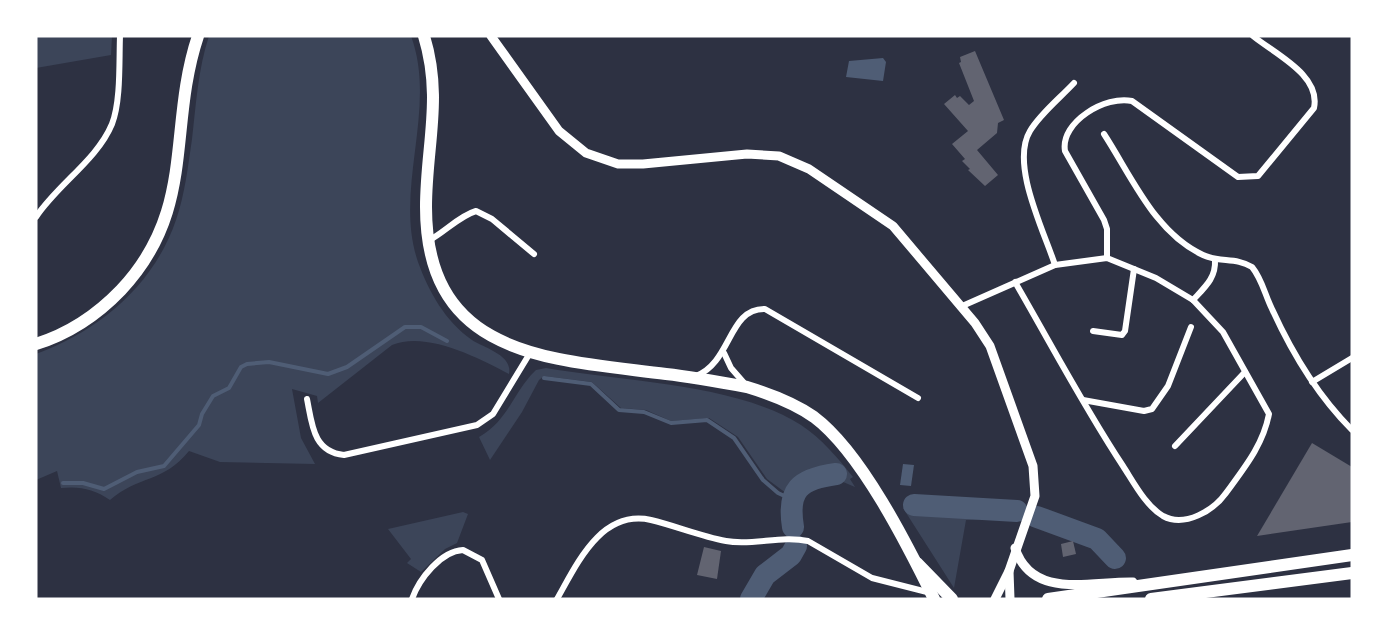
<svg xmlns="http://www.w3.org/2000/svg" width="1388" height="635" viewBox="0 0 1388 635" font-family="Karla,sans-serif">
<rect width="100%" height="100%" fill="#2d3142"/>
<g fill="#3c4559">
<path d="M 36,36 L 112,36 L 111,55 L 36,68 Z"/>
<path d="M 209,36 L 411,36 C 438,109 393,189 418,262 C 429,292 445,321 472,340 C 484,348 513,355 509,374 C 478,358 427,331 392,345 L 318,403 L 317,396 L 292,389 L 301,438 L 315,464 L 220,462 L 189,451 C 163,483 139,475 110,500 C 94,489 80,486 61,488 L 57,471 L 36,480 L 36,354 C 99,331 154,285 176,220 C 185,194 188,166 192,139 C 196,105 198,69 209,36 Z"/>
<path d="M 546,368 C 621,381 738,384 801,425 C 822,439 838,458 853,477 L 850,479 L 855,487 L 836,479 L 836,471 C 816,472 801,480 790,496 L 767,479 L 738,437 L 709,418 L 671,421 L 646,410 L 621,408 L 592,382 L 544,376 L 539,380 L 522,412 L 490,460 L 479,437 C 506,422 512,397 531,375 L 536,370 Z"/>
<path d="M 903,508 L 937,512 L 1016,514 L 1015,518 L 966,520 L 954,588 Z"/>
<path d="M 463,512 L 468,514 L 457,543 L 445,549 L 421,572 L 407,563 L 411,559 L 388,529 Z"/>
</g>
<g fill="#4f5d75">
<path d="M 883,58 L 886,62 L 883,81 L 846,77 L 849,61 Z"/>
<path d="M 903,464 L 914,465 L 911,486 L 900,485 Z"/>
</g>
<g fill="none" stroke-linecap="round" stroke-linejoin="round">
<g stroke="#4f5d75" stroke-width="4">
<path d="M 544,378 L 591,384 L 619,410 L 644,412 L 671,423 L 707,420 L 734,438 L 763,480 L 778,493 L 791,499"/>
<path d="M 63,483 L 83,483 L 104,489 L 137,472 L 164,466 L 199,425 L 202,414 L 213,396 L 229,388 L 241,367 L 247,364 L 269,362 L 328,374 L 347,367 L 405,327 L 421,327 L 447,341"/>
</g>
<g stroke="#4f5d75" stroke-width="22">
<path d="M 914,505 L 1017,511"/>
<path d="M 1037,517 L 1097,539 L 1115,558"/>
<path d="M 793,527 C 787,490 799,479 836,474"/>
<path d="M 751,599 L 765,575 L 791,555 L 796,546"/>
</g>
</g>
<g fill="#626471">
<path d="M 975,51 L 1004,120 L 998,123 L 997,133 L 977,150 L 998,175 L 985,186 L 968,170 L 970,169 L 962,161 L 965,159 L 952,144 L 968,131 L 944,104 L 955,95 L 957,98 L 960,96 L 969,105 L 974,101 L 959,63 L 961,62 L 960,57 Z"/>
<path d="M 1312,443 L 1352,467 L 1352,522 L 1257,536 Z"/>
<path d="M 1073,541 L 1076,554 L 1063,557 L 1061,544 Z"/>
<path d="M 704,547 L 721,551 L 717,579 L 697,575 Z"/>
</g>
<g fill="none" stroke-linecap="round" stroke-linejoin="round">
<g stroke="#fff" stroke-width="6">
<path d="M 1104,134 C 1132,177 1155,233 1203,255 C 1219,263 1236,257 1252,267 C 1262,279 1265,295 1272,309 C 1292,353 1318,396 1352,430"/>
<path d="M 36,217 C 58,184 97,160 112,124 C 121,101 119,61 120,36"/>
<path d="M 428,241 C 445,232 459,216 476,211 L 492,219 L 534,254"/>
<path d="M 1107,258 L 1107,229 L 1104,220 L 1065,151 C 1060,122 1106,95 1132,101 L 1238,177 L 1258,176 L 1314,108 C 1321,75 1275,54 1253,36"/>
<path d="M 1055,265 C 1044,231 1010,164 1030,131 C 1040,114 1060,98 1074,83"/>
<path d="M 1193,300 C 1205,287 1216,278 1215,260"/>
<path d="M 960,307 L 1055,265 L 1107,258 L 1156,278 L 1193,300 L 1223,332 L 1269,414 C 1263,445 1245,467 1226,493 C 1214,510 1185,528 1163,516 C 1146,506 1134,483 1123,466 C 1084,407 1051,344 1015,282"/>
<path d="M 1093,331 L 1122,335 L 1125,331 L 1134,269"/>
<path d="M 724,353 L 731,368 L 745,384"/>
<path d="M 696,376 C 732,362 728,308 765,309 L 918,398"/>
<path d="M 1312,382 L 1352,358"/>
<path d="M 307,399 C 312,424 313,452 344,455 L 477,425 L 493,414 L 530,353"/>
<path d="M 1083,400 L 1144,411 L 1152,409 L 1168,386 L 1191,327"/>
<path d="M 1175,446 L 1245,372"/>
<path d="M 412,599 C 419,579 441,551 463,550 L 482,560 L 499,599"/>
<path d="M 557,599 C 577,564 601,509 651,520 C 676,526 700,536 726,541 C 753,546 781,535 808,541 L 872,578 L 931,593"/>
</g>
<g stroke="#fff" stroke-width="9">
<path d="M 491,36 L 559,131 L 586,153 L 618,164 L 643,164 L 747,154 L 779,156 L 809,169 L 893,226 L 975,323 L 990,346 L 1033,466 L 1035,496 L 1009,571 L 995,599"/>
<path d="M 1015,548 C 1032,600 1090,581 1133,582"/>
<path d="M 1009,571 L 1010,599"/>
</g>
<g stroke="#fff" stroke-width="12">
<path d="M 424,36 C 443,98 426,146 426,207 C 426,359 552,359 666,374 C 693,377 720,382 747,387 C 770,394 794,403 814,417 C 861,452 908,546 934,599"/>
<path d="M 36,344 C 68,334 98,314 121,290 C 197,209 167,129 198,36"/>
<path d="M 917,563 L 952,599"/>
<path d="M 1048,599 L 1352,555"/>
<path d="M 1151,599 L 1352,573"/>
</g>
</g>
<rect width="1388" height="635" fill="none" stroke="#ffffff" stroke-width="75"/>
</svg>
